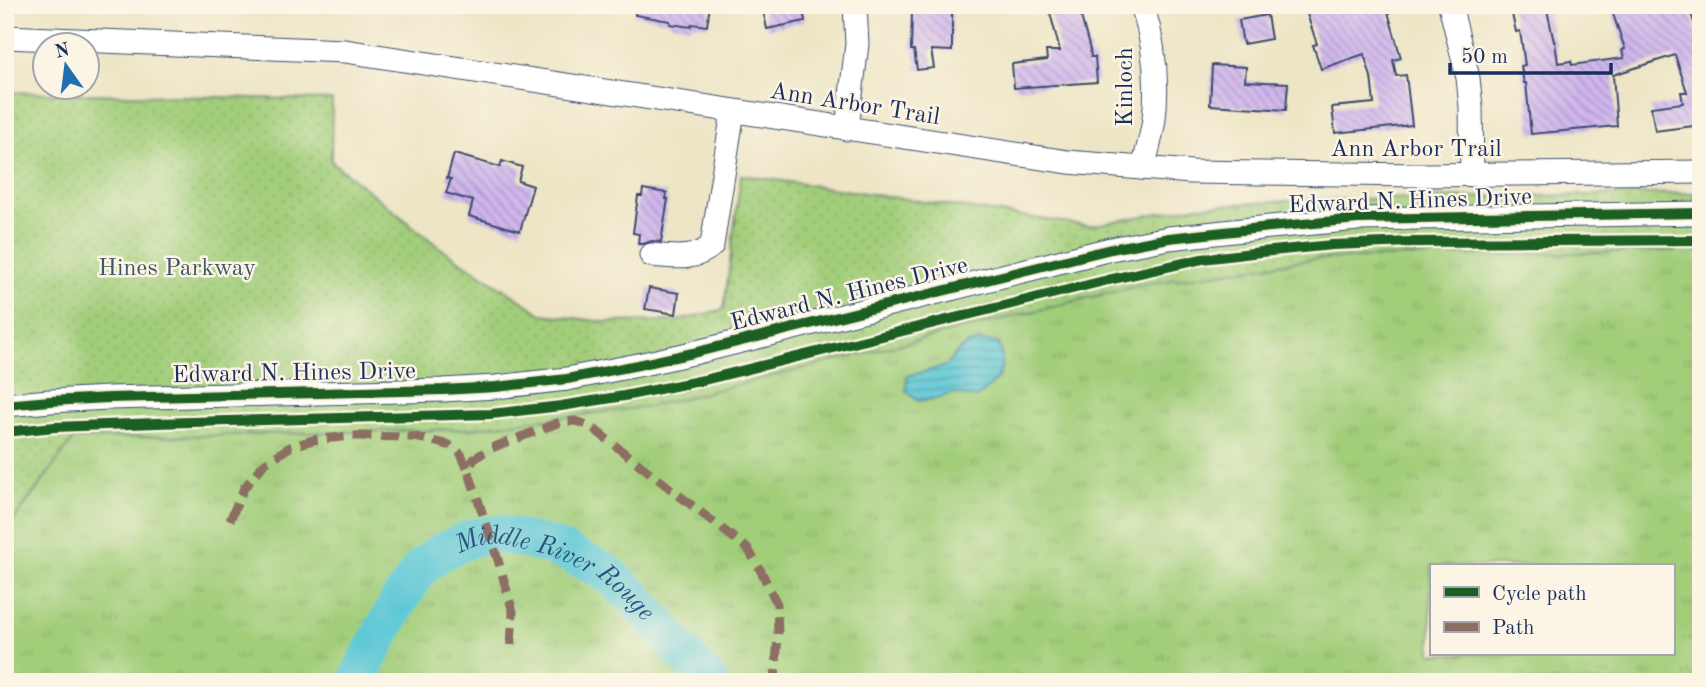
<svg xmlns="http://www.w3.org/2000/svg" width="1706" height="687" viewBox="0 0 1706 687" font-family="'Old Standard TT',serif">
<defs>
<pattern id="grass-tufts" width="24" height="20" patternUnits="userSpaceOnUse" patternTransform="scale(1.75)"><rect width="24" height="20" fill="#a2ce7a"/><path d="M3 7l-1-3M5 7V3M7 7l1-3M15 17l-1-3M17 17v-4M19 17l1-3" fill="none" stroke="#8bb16c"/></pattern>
<pattern id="park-dots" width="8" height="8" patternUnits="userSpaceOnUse" patternTransform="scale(1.75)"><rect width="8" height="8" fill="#a2ce7a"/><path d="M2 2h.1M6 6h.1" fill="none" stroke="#8bb16c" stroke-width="1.8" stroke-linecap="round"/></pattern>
<pattern id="water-rules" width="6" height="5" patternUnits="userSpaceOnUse" patternTransform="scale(1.75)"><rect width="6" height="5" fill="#5cc7d6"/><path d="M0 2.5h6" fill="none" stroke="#4ba2b1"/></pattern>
<pattern id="building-back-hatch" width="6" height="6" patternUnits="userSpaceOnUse" patternTransform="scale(1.75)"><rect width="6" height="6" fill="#d0b6ed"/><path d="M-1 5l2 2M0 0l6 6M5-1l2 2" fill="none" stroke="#a894c3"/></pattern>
</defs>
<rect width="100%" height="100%" fill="#fcf5e5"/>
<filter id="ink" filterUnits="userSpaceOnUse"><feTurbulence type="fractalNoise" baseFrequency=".0143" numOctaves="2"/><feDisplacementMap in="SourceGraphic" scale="14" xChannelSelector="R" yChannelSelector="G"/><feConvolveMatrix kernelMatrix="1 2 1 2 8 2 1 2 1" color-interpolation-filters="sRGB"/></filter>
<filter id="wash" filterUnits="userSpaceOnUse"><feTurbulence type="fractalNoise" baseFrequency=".00686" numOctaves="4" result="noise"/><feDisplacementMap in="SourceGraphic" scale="28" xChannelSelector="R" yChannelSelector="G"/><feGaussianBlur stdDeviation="1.57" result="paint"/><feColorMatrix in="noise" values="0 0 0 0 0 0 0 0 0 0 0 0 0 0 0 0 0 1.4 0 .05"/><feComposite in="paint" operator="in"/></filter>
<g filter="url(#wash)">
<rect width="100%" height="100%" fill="#ede5c5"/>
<path fill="url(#grass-tufts)" stroke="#5e7e6c" stroke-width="2" fill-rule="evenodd" d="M 1701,250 L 1701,682 L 5,682 L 5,533 L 73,439 L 464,429 L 651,406 L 1140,285 L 1311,259 ZM 1431,566 L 1673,566 L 1673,654 L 1431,654 Z"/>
<path fill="url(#park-dots)" stroke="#5e7e6c" stroke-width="2" d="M 5,92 L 332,100 L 331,161 L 439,247 L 542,314 L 605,322 L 677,321 L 724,309 L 741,175 L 1089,226 L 1197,206 L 1308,200 L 1701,193 L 1701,250 L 1311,259 L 1140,285 L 651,406 L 464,429 L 73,439 L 5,532 Z"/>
<path fill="url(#water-rules)" stroke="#3c7b9a" stroke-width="2" d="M 979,341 L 998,343 C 1009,369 997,383 976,398 L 952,393 L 935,399 L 918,401 L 906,391 L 907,376 L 946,366 L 956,353 L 968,344 Z"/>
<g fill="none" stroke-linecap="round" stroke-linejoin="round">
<path stroke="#5cc7d6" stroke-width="38" id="s1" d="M 357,682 L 363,668 L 399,601 L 420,569 L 439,553 L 474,537 L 499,534 L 548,545 L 572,555 L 606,572 L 634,597 L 709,682"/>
</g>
<g id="blocks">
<g fill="url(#building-back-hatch)">
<path d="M 636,5 L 710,5 L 707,26 L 692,24 L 691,27 L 670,24 L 670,21 L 635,15 Z"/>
<path d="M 762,5 L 802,5 L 805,21 L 767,29 Z"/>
<path d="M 1048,5 L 1078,5 L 1090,50 L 1091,57 L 1095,57 L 1097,82 L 1014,88 L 1012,64 L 1047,60 L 1046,51 L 1060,51 Z"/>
<path d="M 1304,5 L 1386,5 L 1401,58 L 1393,60 L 1396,76 L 1406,75 L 1412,125 L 1335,133 L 1332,107 L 1374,103 L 1371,77 L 1364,54 L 1321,69 L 1313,45 L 1317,44 Z"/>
<path d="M 1510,5 L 1546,5 L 1554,42 L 1555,42 L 1558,63 L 1571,61 L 1572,65 L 1624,58 L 1622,50 L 1625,49 L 1610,5 L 1688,5 L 1701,43 L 1701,125 L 1655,131 L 1651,107 L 1683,103 L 1681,92 L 1687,92 L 1675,55 L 1613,75 L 1617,126 L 1531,134 L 1526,83 L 1524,83 L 1521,66 L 1525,65 L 1520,31 L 1516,32 Z"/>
<path d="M 912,12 L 952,12 L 952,51 L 931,50 L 934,68 L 917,70 L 914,50 L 911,50 Z"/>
<path d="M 1267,15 L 1271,39 L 1243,44 L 1239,20 Z"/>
<path d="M 1212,65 L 1246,67 L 1245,81 L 1288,83 L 1286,110 L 1210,105 Z"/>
<path d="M 454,154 L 500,167 L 502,161 L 522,167 L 518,181 L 533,186 L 520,231 L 469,216 L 473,201 L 446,193 L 451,179 L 447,178 Z"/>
<path d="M 643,189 L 667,193 L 666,199 L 668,199 L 661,242 L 652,241 L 643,244 L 638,244 L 639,234 L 633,233 L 638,196 L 642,196 Z"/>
<path d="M 649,288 L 679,293 L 676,314 L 645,309 Z"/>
</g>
</g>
</g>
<g filter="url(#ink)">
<use href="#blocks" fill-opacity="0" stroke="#3a4a6d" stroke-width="2"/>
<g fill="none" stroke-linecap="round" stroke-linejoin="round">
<defs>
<g id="minor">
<path d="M 1142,5 C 1154,41 1158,82 1154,119 C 1152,135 1147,152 1143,168"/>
<path d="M 1450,5 L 1468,78 L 1471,107 L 1472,175"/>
<path d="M 5,37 L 345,51 L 1068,162 L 1191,172 L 1422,175 L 1701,172"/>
<path d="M 847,129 L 857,44 L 855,5"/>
<path d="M 651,255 C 672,257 696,261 712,245 L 733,111"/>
<path d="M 5,405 L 50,401 L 109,398 L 443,390 L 496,387 L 567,379 L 638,365 L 693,353 L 1111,249 L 1169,238 L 1270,227 L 1358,219 L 1701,213"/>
</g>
</defs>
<use href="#minor" stroke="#3a4a6d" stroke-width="25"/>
<use href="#minor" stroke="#fff" stroke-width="23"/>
<g stroke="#8d6e63" stroke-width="9" stroke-dasharray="18 9" stroke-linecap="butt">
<path d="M 230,520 L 244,488 L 264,464 L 290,447 L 313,440 L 352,436 L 415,437 L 449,445 L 461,454 L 468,470"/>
<path d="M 511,645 L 513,612 L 498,560 L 468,470 L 474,459 L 489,449 L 560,422 L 576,421 L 590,426 L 748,549 L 762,573 L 777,604 L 778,633 L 775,682"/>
</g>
<defs>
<g id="cycleway">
<path d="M 5,405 L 50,401 L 109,398 L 443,390 L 496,387 L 567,379 L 638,365 L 693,353 L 1111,249 L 1169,238 L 1270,227 L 1358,219 L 1701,213"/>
<path d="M 5,432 L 55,427 L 156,423 L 491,414 L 561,406 L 624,396 L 704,380 L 1108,280 L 1202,259 L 1261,252 L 1332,245 L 1413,242 L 1701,240"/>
</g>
</defs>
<use href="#cycleway" stroke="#fcf5e5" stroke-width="15"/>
<use href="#cycleway" stroke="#1b5e20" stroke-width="10"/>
</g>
</g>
<g text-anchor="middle" stroke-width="5" stroke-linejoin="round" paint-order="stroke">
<g font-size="24" fill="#1b2f5e" stroke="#fcf5e5">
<text transform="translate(1124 87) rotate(-90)" y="8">Kinloch</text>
<text transform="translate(855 103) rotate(9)" y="8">Ann Arbor Trail</text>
<text x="1416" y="156">Ann Arbor Trail</text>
<text transform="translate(1410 200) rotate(-2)" y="8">Edward N. Hines Drive</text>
<text transform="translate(849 293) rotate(-14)" y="8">Edward N. Hines Drive</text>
<text transform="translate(294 372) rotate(-1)" y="8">Edward N. Hines Drive</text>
</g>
<g font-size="24" fill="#3d5765" stroke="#fcf5e5">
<text x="177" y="275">Hines Parkway</text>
</g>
<g font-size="26" font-style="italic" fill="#2b557c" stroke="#fcf5e5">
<text dy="9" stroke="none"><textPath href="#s1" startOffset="284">Middle River Rouge</textPath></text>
</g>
</g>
<rect width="1706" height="687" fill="none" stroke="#fcf5e5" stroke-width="28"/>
<rect x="1430" y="564" width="245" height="91" fill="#fcf5e5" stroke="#a2a6af" stroke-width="2"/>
<rect x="1444" y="587" width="35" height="10" fill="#1b5e20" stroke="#a2a6af" stroke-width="2"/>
<text x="1492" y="600" font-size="21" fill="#1b2f5e">Cycle path</text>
<rect x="1444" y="622" width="35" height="10" fill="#8d6e63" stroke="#a2a6af" stroke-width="2"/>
<text x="1492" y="634" font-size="21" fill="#1b2f5e">Path</text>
<g transform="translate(66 66) rotate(346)"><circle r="33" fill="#fcf5e5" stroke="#a2a6af" stroke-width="2"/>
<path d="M0-5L12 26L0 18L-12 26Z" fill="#1f6fb2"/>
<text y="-10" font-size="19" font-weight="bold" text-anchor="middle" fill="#1b2f5e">N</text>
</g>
<path d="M1450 63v10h161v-10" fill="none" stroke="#1b2f5e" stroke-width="3.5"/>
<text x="1461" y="63" font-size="21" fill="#1b2f5e" stroke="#fcf5e5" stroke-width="5" paint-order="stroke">50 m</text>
</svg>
